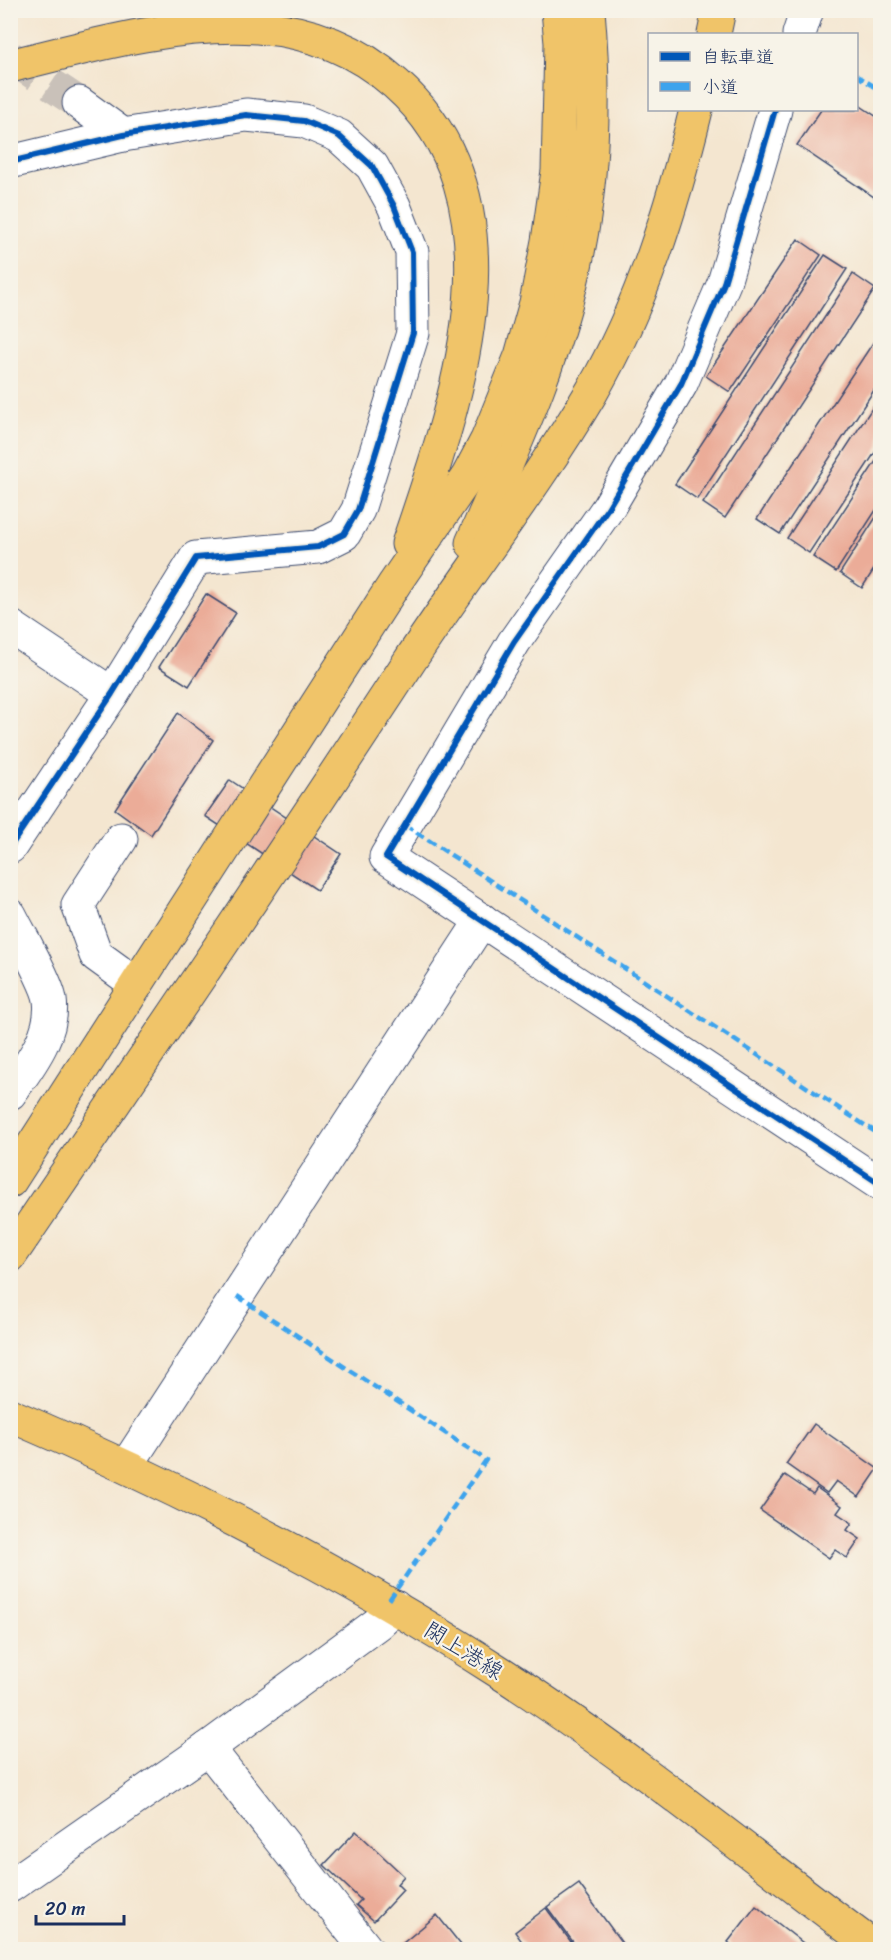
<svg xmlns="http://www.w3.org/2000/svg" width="891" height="1960" viewBox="0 0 891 1960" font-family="Sriracha,'Klee One',sans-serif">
<rect width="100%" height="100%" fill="#f7f3e8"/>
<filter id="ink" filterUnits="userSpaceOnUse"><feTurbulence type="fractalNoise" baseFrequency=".0167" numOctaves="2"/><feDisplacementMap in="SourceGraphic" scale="12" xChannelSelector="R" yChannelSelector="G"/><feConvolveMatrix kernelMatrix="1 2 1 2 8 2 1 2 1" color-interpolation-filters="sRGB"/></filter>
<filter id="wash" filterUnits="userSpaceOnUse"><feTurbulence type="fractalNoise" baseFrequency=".008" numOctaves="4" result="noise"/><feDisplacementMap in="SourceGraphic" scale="24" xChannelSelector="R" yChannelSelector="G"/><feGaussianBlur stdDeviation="1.35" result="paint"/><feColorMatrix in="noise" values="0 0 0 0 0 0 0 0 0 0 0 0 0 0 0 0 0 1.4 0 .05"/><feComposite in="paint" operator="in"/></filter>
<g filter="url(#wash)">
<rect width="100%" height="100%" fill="#f4e6d0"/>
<g id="blocks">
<g fill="#ebac98">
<path d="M 856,103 L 880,119 L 880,201 L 797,145 L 821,110 L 856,110 Z"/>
<path d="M 798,239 L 821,255 L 730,392 L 706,376 Z"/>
<path d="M 825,255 L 847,269 L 697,499 L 675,484 Z"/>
<path d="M 853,274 L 875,289 L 725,518 L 703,503 Z"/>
<path d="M 880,332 L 880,381 L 780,534 L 757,519 Z"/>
<path d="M 880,396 L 880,445 L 809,553 L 787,538 Z"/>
<path d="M 880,455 L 880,504 L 836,572 L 813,557 Z"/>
<path d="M 880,511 L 880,560 L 862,588 L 840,573 Z"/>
<path d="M 206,594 L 236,613 L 189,686 L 159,667 Z"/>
<path d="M 178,713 L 213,740 L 151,835 L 115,809 Z"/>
<path d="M 230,780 L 341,854 L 317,890 L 205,816 Z"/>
<path d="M 814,1424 L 878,1469 L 859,1497 L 836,1481 L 827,1493 L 786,1464 Z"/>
<path d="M 785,1475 L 813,1494 L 817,1488 L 842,1506 L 837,1513 L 852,1523 L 847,1530 L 860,1539 L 847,1558 L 835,1550 L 829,1558 L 760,1510 Z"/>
<path d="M 356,1831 L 404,1876 L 397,1884 L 403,1890 L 374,1921 L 356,1905 L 361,1900 L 324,1865 Z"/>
<path d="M 579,1884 L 627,1950 L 579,1950 L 547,1907 Z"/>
<path d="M 756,1906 L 812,1950 L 737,1950 L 728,1942 Z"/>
<path d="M 546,1908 L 577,1950 L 528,1950 L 515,1932 Z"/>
<path d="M 437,1915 L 465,1950 L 398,1950 L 397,1948 Z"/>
</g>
</g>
</g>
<g filter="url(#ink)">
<use href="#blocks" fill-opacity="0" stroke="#3c4a6f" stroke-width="1.5"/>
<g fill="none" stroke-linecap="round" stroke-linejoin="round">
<path stroke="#c9c1b9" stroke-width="33" stroke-dasharray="33 16" stroke-linecap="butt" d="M 10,57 L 79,103"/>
<defs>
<g id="minor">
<path d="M 799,34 L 807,10"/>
<path d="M 79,103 L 123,135"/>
<path d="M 775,110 L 724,283 L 681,384 L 608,508 L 514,642 L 386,857 L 880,1184"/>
<path d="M 10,162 L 123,135 L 246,115 L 304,121 L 339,136 L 372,166 L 394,206 L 412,252 L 413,333 L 358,510 L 344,534 L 318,547 L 196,558 L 112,694 L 10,847"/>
<path d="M 10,626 L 112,694"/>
<path d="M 121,839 L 78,905 L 96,955 L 136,984"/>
<path d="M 10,915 C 19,933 48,984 50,1000 C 55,1034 28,1067 10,1093"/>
<path d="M 127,1465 L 482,920"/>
<path d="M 208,1748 L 367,1950"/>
<path d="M 10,1886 L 208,1748 L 377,1624 L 395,1607"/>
</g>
<path id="major" d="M 10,1415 C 180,1488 346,1573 501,1673 C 630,1756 754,1858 878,1950"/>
<g id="highway">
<path d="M 714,34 L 719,10"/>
<path d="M 10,66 C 90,46 174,22 257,27 C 309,31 357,49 396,84 C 529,202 456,403 408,544"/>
<path d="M 472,543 C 513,450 558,353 578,252 C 594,173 595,90 588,10"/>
<path d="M 10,1181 L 395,583 L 468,476 L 487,440 L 521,356 L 536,303 L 548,241 L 558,171 L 561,43 L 558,10"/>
<path d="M 10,1256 C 144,1059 279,861 409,662 C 468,572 536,486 591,393 C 642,305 672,208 696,110"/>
</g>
</defs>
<use href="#minor" stroke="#3c4a6f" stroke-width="35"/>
<use href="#major" stroke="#3c4a6f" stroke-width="35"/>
<use href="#highway" stroke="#3c4a6f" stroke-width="35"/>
<use href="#minor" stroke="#fff" stroke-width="33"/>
<use href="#major" stroke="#f0c469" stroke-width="33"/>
<use href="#highway" stroke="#f0c469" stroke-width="33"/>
<g stroke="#3da3ed" stroke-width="4.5" stroke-dasharray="9 4.5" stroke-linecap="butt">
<path d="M 856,75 L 880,90"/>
<path d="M 405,825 L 880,1135"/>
<path d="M 237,1296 L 486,1460 L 387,1603"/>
</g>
<defs>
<g id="cycleway">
<path d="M 775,110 L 724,283 L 681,384 L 608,508 L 514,642 L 386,857 L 880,1184"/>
<path d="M 10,162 L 123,135 L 246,115 L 304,121 L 339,136 L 372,166 L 394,206 L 412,252 L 413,333 L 358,510 L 344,534 L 318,547 L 196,558 L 112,694 L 10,847"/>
</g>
</defs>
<use href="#cycleway" stroke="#f7f3e8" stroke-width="10"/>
<use href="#cycleway" stroke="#0057b8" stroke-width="6"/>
</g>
</g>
<g text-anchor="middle" stroke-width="4.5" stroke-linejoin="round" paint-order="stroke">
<g font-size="22" fill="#1b2f5e" stroke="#f7f3e8">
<text transform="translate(464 1650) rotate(32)" y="8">閖上港線</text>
</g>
</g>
<rect width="891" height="1960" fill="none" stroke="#f7f3e8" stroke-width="36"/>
<rect x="648" y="33" width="210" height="78" fill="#f7f3e8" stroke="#9fa5b1" stroke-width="1.5"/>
<rect x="660" y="52" width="30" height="9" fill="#0057b8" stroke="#9fa5b1" stroke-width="1.5"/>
<text x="702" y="63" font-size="18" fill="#1b2f5e">自転車道</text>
<rect x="660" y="82" width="30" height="9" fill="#3da3ed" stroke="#9fa5b1" stroke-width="1.5"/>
<text x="702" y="93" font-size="18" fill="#1b2f5e">小道</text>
<path d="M36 1915v9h88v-9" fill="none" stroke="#1b2f5e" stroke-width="3"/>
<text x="45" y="1915" font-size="18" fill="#1b2f5e" stroke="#f7f3e8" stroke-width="4.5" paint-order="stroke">20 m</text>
</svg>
